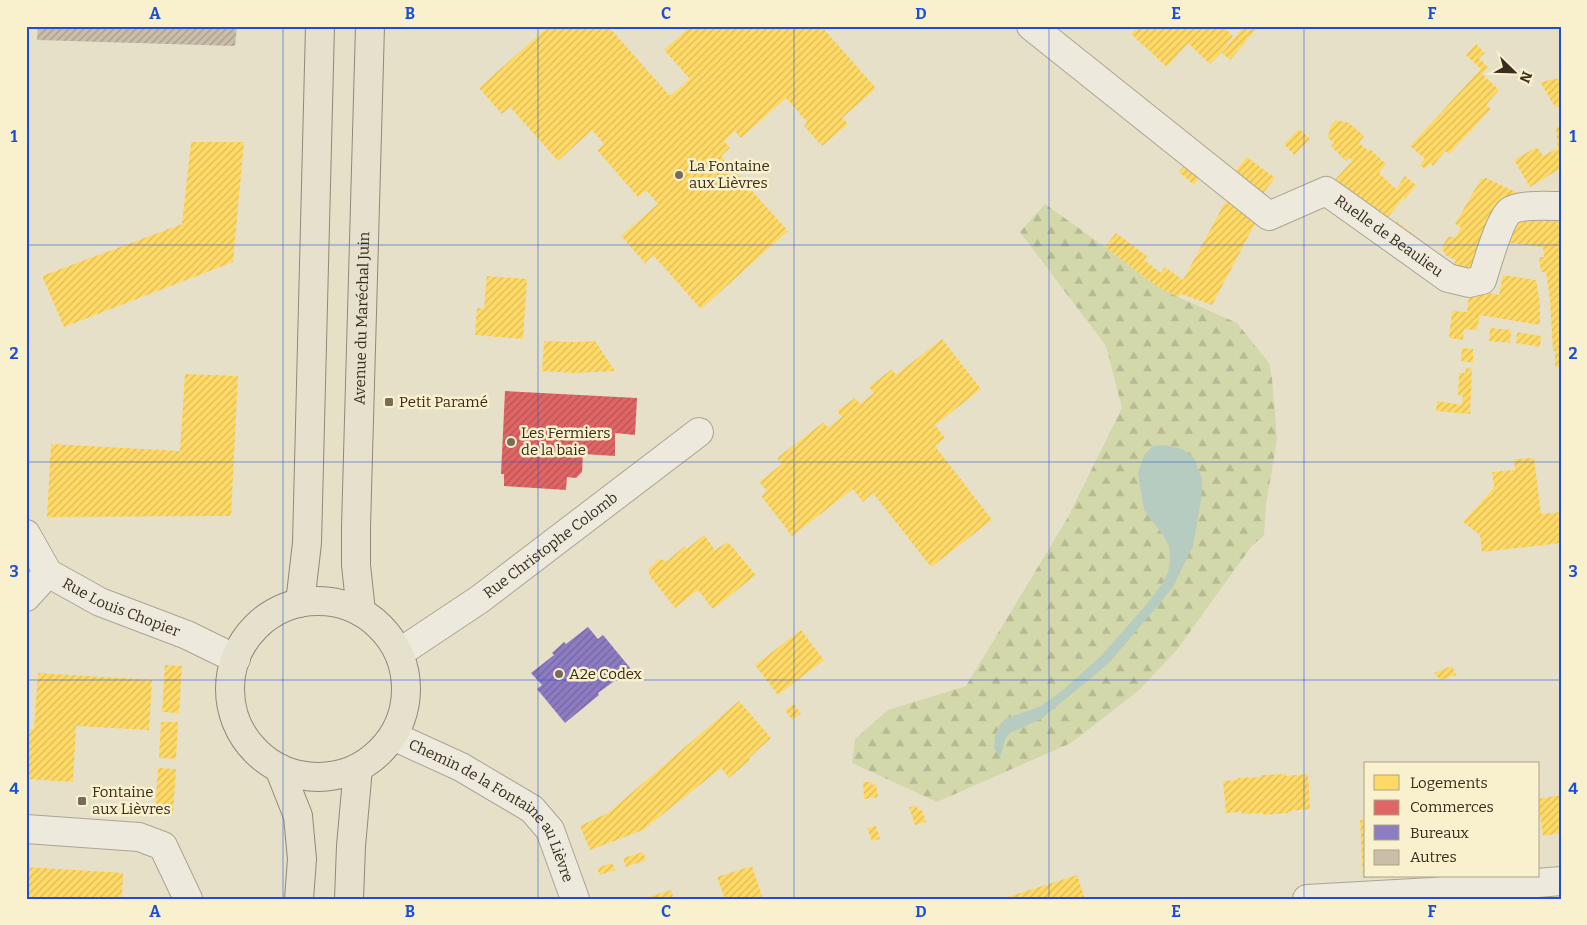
<svg xmlns="http://www.w3.org/2000/svg" width="1587" height="925" viewBox="0 0 1587 925" font-family="Bitter,serif">
<defs>
<pattern id="forest-firs" width="22" height="20" patternUnits="userSpaceOnUse" patternTransform="scale(1.25)"><rect width="22" height="20" fill="#d3d8aa"/><path d="M5 1l3.5 6h-7zM16 11l3.5 6h-7z" fill="#b6ba92"/></pattern>
<pattern id="homes-hatch" width="6" height="6" patternUnits="userSpaceOnUse" patternTransform="scale(1.25)"><rect width="6" height="6" fill="#ffd966"/><path d="M-1 1l2-2M0 6l6-6M5 7l2-2" fill="none" stroke="#dbbb58"/></pattern>
<pattern id="shops-hatch" width="6" height="6" patternUnits="userSpaceOnUse" patternTransform="scale(1.25)"><rect width="6" height="6" fill="#e06666"/><path d="M-1 1l2-2M0 6l6-6M5 7l2-2" fill="none" stroke="#b75453"/></pattern>
<pattern id="offices-hatch" width="6" height="6" patternUnits="userSpaceOnUse" patternTransform="scale(1.25)"><rect width="6" height="6" fill="#8e7cc3"/><path d="M-1 1l2-2M0 6l6-6M5 7l2-2" fill="none" stroke="#75669e"/></pattern>
<pattern id="building-hatch" width="6" height="6" patternUnits="userSpaceOnUse" patternTransform="scale(1.25)"><rect width="6" height="6" fill="#cabeaa"/><path d="M-1 1l2-2M0 6l6-6M5 7l2-2" fill="none" stroke="#a59b8a"/></pattern>
</defs>
<rect width="100%" height="100%" fill="#e6e0c9"/>
<path fill="url(#forest-firs)" d="M 1045,204 L 1105,247 L 1155,285 L 1178,297 L 1237,323 L 1269,363 L 1272,379 L 1277,440 L 1266,504 L 1264,535 L 1251,547 L 1176,651 L 1138,691 L 1071,743 L 937,802 L 852,763 L 855,739 L 888,710 L 966,686 L 1067,519 L 1122,408 L 1106,346 L 1020,232 Z"/>
<path fill="#b6ccc1" d="M 1164,445 L 1182,449 L 1194,458 L 1202,479 L 1201,500 L 1193,546 L 1173,587 L 1161,602 L 1108,664 L 1041,719 L 1010,733 L 1006,738 L 1000,757 L 994,748 L 995,736 L 999,726 L 1005,719 L 1041,706 L 1063,690 L 1101,656 L 1146,605 L 1162,584 L 1168,572 L 1170,562 L 1169,546 L 1163,535 L 1144,510 L 1138,473 L 1144,455 L 1153,446 Z"/>
<g fill="url(#homes-hatch)">
<path d="M 549,26 L 608,26 L 670,96 L 690,79 L 664,50 L 691,26 L 821,26 L 875,87 L 874,90 L 842,118 L 848,124 L 822,146 L 804,126 L 807,122 L 786,98 L 741,138 L 735,131 L 724,141 L 730,148 L 721,156 L 788,231 L 701,309 L 653,255 L 645,263 L 621,236 L 658,204 L 646,190 L 638,197 L 597,150 L 604,144 L 592,130 L 558,161 L 510,107 L 502,114 L 479,88 Z"/>
<path d="M 1139,26 L 1223,26 L 1233,36 L 1222,52 L 1210,64 L 1188,43 L 1167,67 L 1131,34 Z"/>
<path d="M 1244,26 L 1259,26 L 1230,60 L 1222,53 Z"/>
<path d="M 1476,44 L 1485,53 L 1479,58 L 1488,67 L 1482,74 L 1499,90 L 1486,105 L 1491,109 L 1449,154 L 1445,151 L 1433,166 L 1430,163 L 1425,169 L 1420,165 L 1425,159 L 1410,146 L 1481,69 L 1466,55 Z"/>
<path d="M 1561,78 L 1561,106 L 1555,107 L 1540,82 Z"/>
<path d="M 1336,120 L 1349,123 L 1364,136 L 1359,143 L 1368,151 L 1370,149 L 1386,164 L 1379,173 L 1396,189 L 1405,176 L 1416,185 L 1405,199 L 1403,198 L 1383,224 L 1334,181 L 1352,161 L 1349,158 L 1346,161 L 1331,146 L 1334,143 L 1328,138 L 1330,127 Z"/>
<path d="M 1556,127 L 1561,127 L 1561,168 L 1530,187 L 1514,160 L 1537,147 L 1543,156 L 1558,148 Z"/>
<path d="M 1299,129 L 1310,139 L 1294,155 L 1284,144 Z"/>
<path d="M 191,142 L 244,142 L 233,262 L 64,327 L 42,276 L 182,224 Z"/>
<path d="M 1247,157 L 1275,178 L 1260,197 L 1232,175 Z"/>
<path d="M 1186,163 L 1201,175 L 1194,185 L 1179,172 Z"/>
<path d="M 1486,178 L 1520,194 L 1503,212 L 1468,275 L 1453,267 L 1456,260 L 1445,255 L 1442,247 L 1448,237 L 1456,237 L 1461,227 L 1455,224 L 1481,179 Z"/>
<path d="M 1228,197 L 1257,220 L 1212,305 L 1181,294 L 1178,297 L 1155,285 L 1105,247 L 1116,233 L 1147,256 L 1144,260 L 1161,273 L 1165,267 L 1183,280 Z"/>
<path d="M 1546,216 L 1551,217 L 1552,221 L 1561,220 L 1561,366 L 1555,367 L 1555,351 L 1553,351 L 1550,300 L 1546,272 L 1541,272 L 1539,257 L 1544,257 L 1543,247 L 1509,243 L 1514,218 L 1545,221 Z"/>
<path d="M 1396,221 L 1419,239 L 1414,247 L 1390,229 Z"/>
<path d="M 1503,275 L 1536,280 L 1540,304 L 1540,325 L 1480,315 L 1477,330 L 1464,329 L 1463,340 L 1449,338 L 1452,311 L 1467,312 L 1470,289 L 1499,295 Z"/>
<path d="M 487,276 L 527,279 L 523,339 L 475,335 L 477,308 L 484,309 Z"/>
<path d="M 1490,328 L 1511,330 L 1510,343 L 1489,341 Z"/>
<path d="M 1517,332 L 1541,336 L 1540,347 L 1516,343 Z"/>
<path d="M 942,339 L 981,389 L 935,425 L 945,438 L 935,446 L 992,520 L 931,567 L 873,493 L 863,502 L 853,489 L 792,536 L 761,496 L 767,491 L 759,482 L 782,464 L 777,458 L 824,422 L 828,428 L 842,417 L 837,411 L 855,398 L 860,404 L 874,393 L 869,387 L 892,369 L 896,375 Z"/>
<path d="M 544,341 L 575,342 L 595,341 L 615,371 L 575,373 L 542,371 Z"/>
<path d="M 1462,348 L 1473,349 L 1473,363 L 1461,361 Z"/>
<path d="M 1466,368 L 1472,369 L 1470,414 L 1436,411 L 1437,401 L 1462,405 L 1463,396 L 1458,395 L 1459,372 L 1465,373 Z"/>
<path d="M 185,374 L 238,376 L 231,516 L 47,517 L 51,444 L 180,451 Z"/>
<path d="M 1534,458 L 1541,514 L 1561,512 L 1561,543 L 1482,552 L 1480,535 L 1463,522 L 1494,488 L 1492,472 L 1515,470 L 1514,459 Z"/>
<path d="M 704,535 L 715,550 L 728,542 L 756,575 L 713,609 L 698,590 L 675,608 L 650,576 L 648,569 L 659,559 L 667,561 L 685,546 L 687,549 Z"/>
<path d="M 801,630 L 824,660 L 778,695 L 755,665 Z"/>
<path d="M 165,665 L 182,666 L 179,713 L 162,712 Z"/>
<path d="M 1452,666 L 1456,675 L 1440,680 L 1434,673 Z"/>
<path d="M 38,673 L 152,680 L 149,730 L 76,726 L 73,782 L 26,779 L 26,729 L 34,729 Z"/>
<path d="M 739,701 L 771,738 L 749,758 L 750,760 L 729,778 L 721,768 L 643,830 L 590,850 L 580,826 L 608,813 Z"/>
<path d="M 794,704 L 801,714 L 792,720 L 785,710 Z"/>
<path d="M 161,722 L 178,722 L 176,759 L 159,758 Z"/>
<path d="M 158,768 L 176,769 L 173,814 L 155,813 Z"/>
<path d="M 1285,774 L 1286,776 L 1308,774 L 1310,809 L 1289,811 L 1288,813 L 1264,815 L 1263,813 L 1242,814 L 1242,812 L 1226,813 L 1223,781 L 1238,780 L 1238,778 L 1261,777 L 1261,775 Z"/>
<path d="M 863,782 L 871,782 L 872,785 L 876,784 L 878,797 L 864,799 Z"/>
<path d="M 1561,795 L 1561,833 L 1543,836 L 1538,799 Z"/>
<path d="M 917,806 L 918,810 L 922,810 L 926,822 L 915,825 L 909,807 Z"/>
<path d="M 1360,820 L 1366,820 L 1366,876 L 1380,876 L 1380,878 L 1363,878 Z"/>
<path d="M 876,826 L 880,839 L 872,841 L 867,828 Z"/>
<path d="M 643,852 L 646,860 L 626,867 L 623,858 Z"/>
<path d="M 612,863 L 615,870 L 600,875 L 597,868 Z"/>
<path d="M 752,866 L 762,896 L 755,899 L 725,899 L 717,877 Z"/>
<path d="M 26,867 L 123,873 L 122,899 L 26,899 Z"/>
<path d="M 1077,875 L 1085,899 L 1008,899 L 1008,897 Z"/>
<path d="M 671,890 L 674,899 L 646,899 L 646,898 Z"/>
</g>
<path fill="url(#shops-hatch)" d="M 505,391 L 637,398 L 635,435 L 615,433 L 615,456 L 583,454 L 582,472 L 576,478 L 567,477 L 566,490 L 504,486 L 504,474 L 501,474 Z"/>
<path fill="url(#offices-hatch)" d="M 588,627 L 598,639 L 603,635 L 631,669 L 598,693 L 599,695 L 565,723 L 537,689 L 542,685 L 531,673 L 554,655 L 552,653 L 564,642 L 566,644 Z"/>
<path fill="url(#building-hatch)" d="M 38,26 L 237,26 L 235,46 L 37,40 Z"/>
<g fill="none" stroke-linecap="round" stroke-linejoin="round">
<defs>
<g id="minor">
<path id="s1" d="M 1031,26 L 1269,216 L 1326,191 L 1448,278 L 1469,283 L 1482,280 C 1487,265 1499,220 1510,211 C 1520,204 1549,206 1561,206"/>
<path id="s2" d="M 26,534 L 48,573 L 100,602 L 187,635 L 236,659"/>
<path d="M 26,597 L 48,573"/>
<path id="s3" d="M 399,653 L 480,599 L 699,432"/>
<path id="s4" d="M 393,736 L 461,767 L 532,809 L 550,830 L 575,899"/>
<path d="M 26,829 L 139,837 L 163,846 L 188,899"/>
<path d="M 1307,899 L 1432,892 L 1561,881"/>
</g>
<g id="major">
<circle cx="318" cy="689" r="88"/>
<path d="M 300,603 L 307,543 L 320,26"/>
<path id="s5" d="M 361,612 L 356,565 L 356,527 L 370,26"/>
<path d="M 279,768 L 298,816 L 302,859 L 299,899"/>
<path d="M 349,899 L 351,846 L 358,768"/>
</g>
</defs>
<use href="#minor" stroke="#aba493" stroke-width="30"/>
<use href="#major" stroke="#90897a" stroke-width="30"/>
<use href="#minor" stroke="#ede9dc" stroke-width="28"/>
<use href="#major" stroke="#e6e1cc" stroke-width="28"/>
</g>
<path fill="none" stroke="#1d4ed8" stroke-width="1" stroke-opacity="0.55" d="M 283,26 L 283,899M 538,26 L 538,899M 794,26 L 794,899M 1049,26 L 1049,899M 1304,26 L 1304,899M 26,245 L 1561,245M 26,462 L 1561,462M 26,680 L 1561,680"/>
<g fill="#766c58" stroke="#f9f1ce" stroke-width="2">
<circle cx="679" cy="175" r="5"/>
<rect x="384" y="397" width="10" height="10" rx="2.5"/>
<circle cx="511" cy="442" r="5"/>
<circle cx="559" cy="674" r="5"/>
<rect x="77" y="796" width="10" height="10" rx="2.5"/>
</g>
<g text-anchor="middle" stroke-width="5" stroke-linejoin="round" paint-order="stroke">
<g font-size="15" fill="#3a2d1b" stroke="#f9f1ce" text-anchor="start">
<text x="689" y="171">La Fontaine<tspan x="689" dy="17">aux Lièvres</tspan></text>
<text x="399" y="407">Petit Paramé</text>
<text x="521" y="438">Les Fermiers<tspan x="521" dy="17">de la baie</tspan></text>
<text x="569" y="679">A2e Codex</text>
<text x="92" y="797">Fontaine<tspan x="92" dy="17">aux Lièvres</tspan></text>
</g>
<g font-size="15" fill="#3a2d1b" stroke="#f9f1ce">
<text dy="5" stroke="none"><textPath href="#s1" startOffset="444">Ruelle de Beaulieu</textPath></text>
<text dy="5" stroke="none"><textPath href="#s5" startOffset="294">Avenue du Maréchal Juin</textPath></text>
<text dy="5" stroke="none"><textPath href="#s3" startOffset="186">Rue Christophe Colomb</textPath></text>
<text dy="5" stroke="none"><textPath href="#s2" startOffset="126">Rue Louis Chopier</textPath></text>
<text dy="5" stroke="none"><textPath href="#s4" startOffset="129">Chemin de la Fontaine au Lièvre</textPath></text>
</g>
</g>
<rect width="1587" height="925" fill="none" stroke="#f9f1ce" stroke-width="55"/>
<rect x="1364" y="762" width="175" height="115" fill="#f9f1ce" stroke="#ada386"/>
<rect x="1374" y="775" width="25" height="15" fill="#ffd966" stroke="#ada386"/>
<text x="1410" y="788" font-size="15" fill="#3a2d1b">Logements</text>
<rect x="1374" y="800" width="25" height="15" fill="#e06666" stroke="#ada386"/>
<text x="1410" y="812" font-size="15" fill="#3a2d1b">Commerces</text>
<rect x="1374" y="825" width="25" height="15" fill="#8e7cc3" stroke="#ada386"/>
<text x="1410" y="838" font-size="15" fill="#3a2d1b">Bureaux</text>
<rect x="1374" y="850" width="25" height="15" fill="#cabeaa" stroke="#ada386"/>
<text x="1410" y="862" font-size="15" fill="#3a2d1b">Autres</text>
<g transform="translate(1514 72) rotate(113)" stroke="#f9f1ce" stroke-width="4" paint-order="stroke">
<path d="M0-4L9 19L0 12L-9 19Z" fill="#3a2d1b"/>
<text y="-8" font-size="14" font-weight="bold" text-anchor="middle" fill="#3a2d1b">N</text>
</g>
<rect x="28" y="28" width="1532" height="870" fill="none" stroke="#1d4ed8" stroke-width="2"/>
<g font-size="16" text-anchor="middle" font-weight="bold" fill="#1d4ed8">
<text x="155" y="19">A</text>
<text x="410" y="19">B</text>
<text x="666" y="19">C</text>
<text x="921" y="19">D</text>
<text x="1176" y="19">E</text>
<text x="1432" y="19">F</text>
<text x="14" y="142">1</text>
<text x="1573" y="142">1</text>
<text x="14" y="359">2</text>
<text x="1573" y="359">2</text>
<text x="14" y="577">3</text>
<text x="1573" y="577">3</text>
<text x="14" y="794">4</text>
<text x="1573" y="794">4</text>
<text x="155" y="917">A</text>
<text x="410" y="917">B</text>
<text x="666" y="917">C</text>
<text x="921" y="917">D</text>
<text x="1176" y="917">E</text>
<text x="1432" y="917">F</text>
</g>
</svg>
